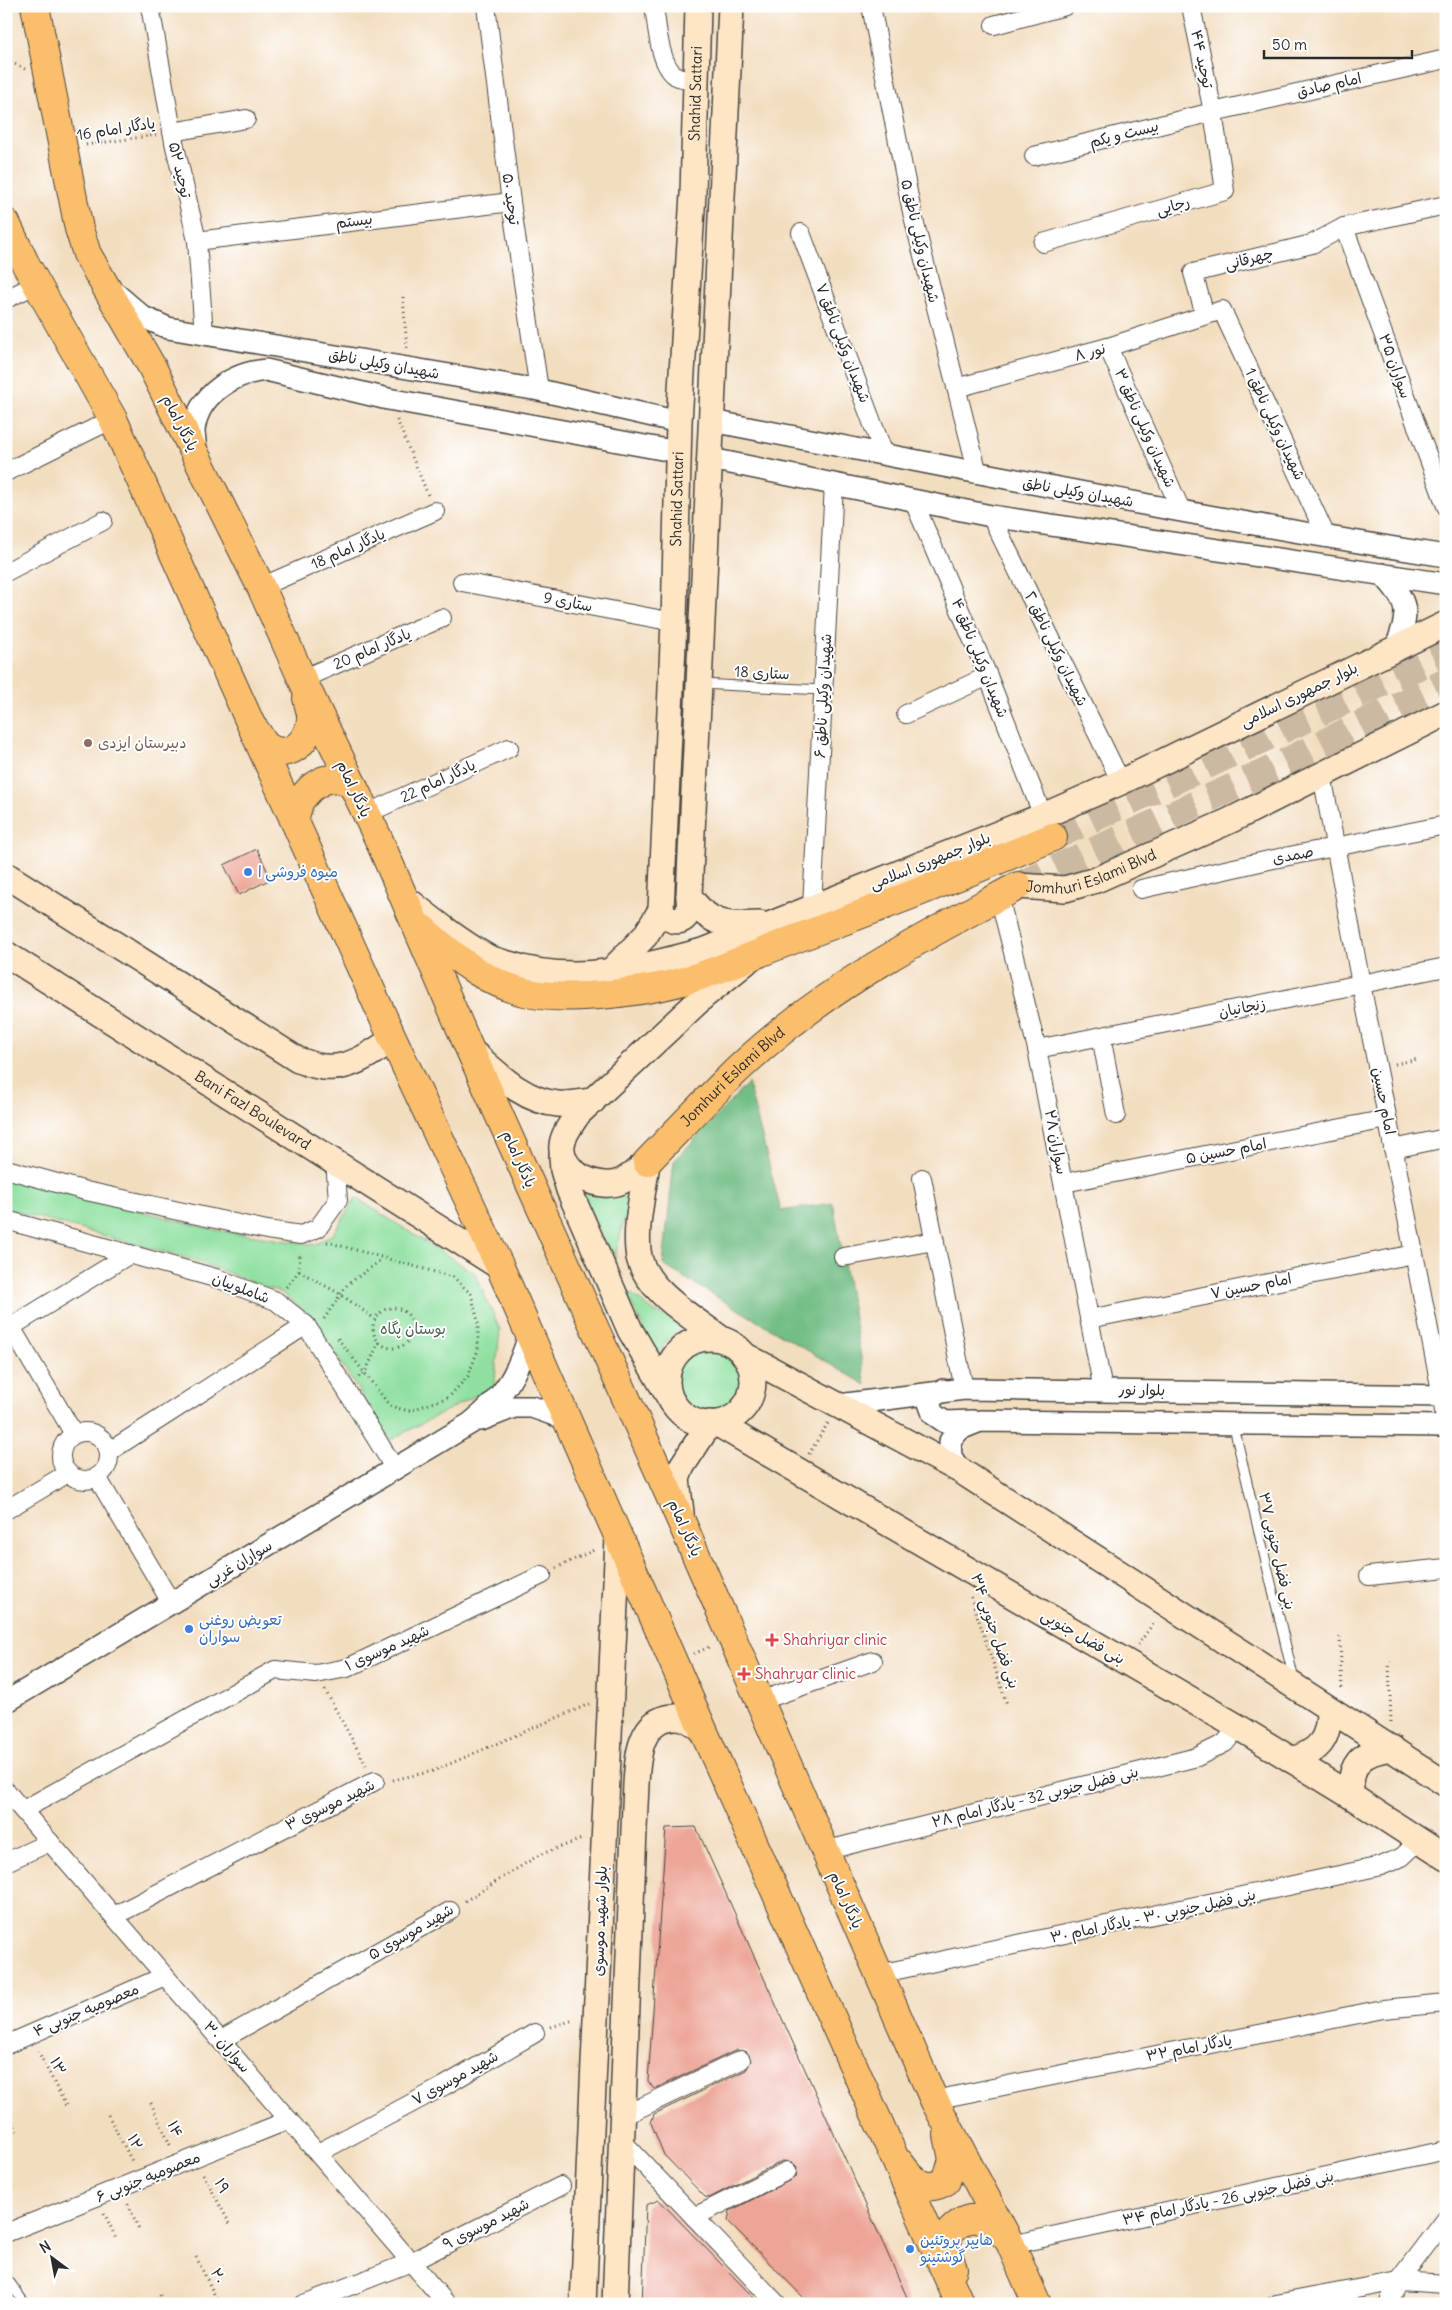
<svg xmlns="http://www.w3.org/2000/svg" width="1452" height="2310" viewBox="0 0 1452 2310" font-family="Delius,'Playpen Sans Arabic',sans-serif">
<rect width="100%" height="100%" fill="#fff"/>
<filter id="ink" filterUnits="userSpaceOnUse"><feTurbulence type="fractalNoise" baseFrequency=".02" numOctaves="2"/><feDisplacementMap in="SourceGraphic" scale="10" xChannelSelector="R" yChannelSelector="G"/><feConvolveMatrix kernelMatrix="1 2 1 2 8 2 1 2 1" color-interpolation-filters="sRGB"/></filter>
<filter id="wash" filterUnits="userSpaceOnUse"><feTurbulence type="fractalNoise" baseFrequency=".0096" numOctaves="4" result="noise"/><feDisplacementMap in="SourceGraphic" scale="20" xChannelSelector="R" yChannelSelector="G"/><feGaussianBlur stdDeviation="1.12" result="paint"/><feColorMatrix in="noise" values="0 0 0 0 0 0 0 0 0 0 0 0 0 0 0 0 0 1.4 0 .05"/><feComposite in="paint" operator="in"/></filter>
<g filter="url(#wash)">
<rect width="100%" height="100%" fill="#f3ddbf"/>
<g fill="#8fe0a0" stroke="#5d8666">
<path d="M 6,1177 L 215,1230 L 315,1245 L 333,1234 L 356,1198 L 475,1273 L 500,1330 L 494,1386 L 390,1440 L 311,1316 L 282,1293 L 194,1260 L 6,1209 Z"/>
<path d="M 581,1192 L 633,1198 L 623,1224 L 614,1262 Z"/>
<path d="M 625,1289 L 655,1312 L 689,1326 C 673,1334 663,1341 658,1359 Z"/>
<circle cx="710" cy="1380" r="35"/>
</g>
<path fill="#73be86" stroke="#4f7458" d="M 748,1083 L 781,1211 L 833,1203 L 866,1385 L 663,1265 L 674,1161 Z"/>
<g id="blocks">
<g fill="#eda597">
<path d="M 257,849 L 271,879 L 239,895 L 224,865 Z"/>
<path d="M 696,1827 L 865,2203 L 910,2304 L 810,2304 L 728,2221 L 730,2211 L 796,2177 L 797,2167 L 792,2162 L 782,2161 L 709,2198 L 705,2197 L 664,2155 L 651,2123 L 654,2114 L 746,2070 L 751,2061 L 747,2052 L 737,2050 L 654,2089 L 648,2081 L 666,1828 Z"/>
<path d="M 659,2200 L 760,2304 L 642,2304 L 646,2205 Z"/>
</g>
</g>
</g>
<g filter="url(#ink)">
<use href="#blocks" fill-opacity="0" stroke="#494641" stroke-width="1"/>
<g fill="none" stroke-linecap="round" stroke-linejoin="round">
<g stroke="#cbb9a1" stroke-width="28" stroke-dasharray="28 14" stroke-linecap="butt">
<path d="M 1053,837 L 1446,653"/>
<path d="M 1018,886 L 1266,772 L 1446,682"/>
</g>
<defs>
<g id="service">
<path d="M 701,684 L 823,690"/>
<path d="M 1233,1423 L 1294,1680"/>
<path d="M 6,2277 L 25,2304"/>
</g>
<g id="minor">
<path d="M 150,6 L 174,142 L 197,241 L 204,334"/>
<path d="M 486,6 L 511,202 L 539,390"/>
<path d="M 654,6 C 657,25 659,65 676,76 C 681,79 689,79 695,79"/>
<path d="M 871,6 L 912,212 L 978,474"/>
<path d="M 994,25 L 1065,6"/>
<path d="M 172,132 L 246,119"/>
<path d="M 1034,156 L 1213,112 L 1446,59"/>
<path d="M 1344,227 L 1446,506"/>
<path d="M 801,233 L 884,454"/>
<path d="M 197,241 L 511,202"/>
<path d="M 1043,243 L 1225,191 L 1213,112 L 1191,6"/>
<path d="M 6,299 L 37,284"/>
<path d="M 1205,315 L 1193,273 L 1312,244 L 1344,227 L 1446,205"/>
<path d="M 1108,347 L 1181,510"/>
<path d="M 956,388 L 1108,347 L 1222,310 L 1327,538"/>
<path d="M 6,472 L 113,419"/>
<path d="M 914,502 L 988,676 L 1043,816"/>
<path d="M 991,516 L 1121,782"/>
<path d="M 6,572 L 103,521"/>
<path d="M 462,582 L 674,622"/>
<path d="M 261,587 L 435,511"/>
<path d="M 302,679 L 442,618"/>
<path d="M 906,714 L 988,676"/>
<path d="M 1322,775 L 1361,984 L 1442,1396 L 1446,1428"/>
<path d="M 366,814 L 509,748"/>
<path d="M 1141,889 L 1269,860 L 1446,825"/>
<path d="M 999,896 L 1037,1049 L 1103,1390"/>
<path d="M 812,907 L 834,484"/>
<path d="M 1101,1036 L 1116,1115"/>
<path d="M 1037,1049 L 1446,967"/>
<path d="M 1393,1149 L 1446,1138"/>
<path d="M 6,1169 L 86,1191 L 267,1230 L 301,1235 L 318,1228 L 338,1200 L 335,1162"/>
<path d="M 922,1178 L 964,1389"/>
<path d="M 1064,1183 L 1387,1119"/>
<path d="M 6,1220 L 219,1279 L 276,1301 L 306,1325 L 395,1469"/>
<path d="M 843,1257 L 935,1241"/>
<path d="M 1089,1319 L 1414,1254"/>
<path d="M 11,1327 L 74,1434"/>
<path d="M 6,1330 L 130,1254"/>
<circle cx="85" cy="1456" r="24"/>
<path d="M 110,1451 L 306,1325"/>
<path d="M 97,1477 L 172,1604"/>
<path d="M 6,1510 L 68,1473"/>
<path d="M 1369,1576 L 1446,1568"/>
<path d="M 760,1701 L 873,1661"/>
<path d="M 6,1791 L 447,2304"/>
<path d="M 23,1810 L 275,1670 L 316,1674 L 347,1668 L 542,1575"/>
<path d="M 824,1851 L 1197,1757 L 1225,1743 L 1238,1727"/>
<path d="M 6,1862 L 50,1842"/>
<path d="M 114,1916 L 375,1781"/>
<path d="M 879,1974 L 1381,1866 L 1402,1857 L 1419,1841"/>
<path d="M 221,2040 L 450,1911"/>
<path d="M 6,2045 L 165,1976"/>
<path d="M 934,2100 L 1383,2009 L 1446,2003"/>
<path d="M 623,2116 L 741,2060"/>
<path d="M 622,2141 L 777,2304"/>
<path d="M 318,2153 L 444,2086 L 535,2033"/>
<path d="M 694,2217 L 787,2171"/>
<path d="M 6,2233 L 289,2120"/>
<path d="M 1011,2245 L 1446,2150"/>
<path d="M 304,2304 L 411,2262 L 561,2186"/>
<path d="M 1276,2304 L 1399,2281 L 1446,2284"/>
<path d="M 1388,2304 L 1399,2281 L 1446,2219"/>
</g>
<g id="tertiary">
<path d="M 114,292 L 143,317 L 168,328 L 539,390 L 679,422"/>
<path d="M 712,421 C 956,468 1200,518 1446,556"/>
<path d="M 196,453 C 196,445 194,437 194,430 C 198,394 234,373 266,370 L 388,399 L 678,452"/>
<path d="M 711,459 L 991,516 L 1446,584"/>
<path d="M 1382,574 C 1410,603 1410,613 1395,649"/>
<path d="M 943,1390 L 933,1397 L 929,1403 L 933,1414 L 945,1422 L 973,1421"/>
<path d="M 839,1405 L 964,1389 L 1446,1396"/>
<path d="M 481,1420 L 514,1407 L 532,1407 L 566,1419"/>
<path d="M 961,1471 L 951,1457 L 950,1441 L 960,1429 L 980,1421 L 1446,1426"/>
<path d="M 6,1702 L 471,1423 C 504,1396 517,1376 529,1335"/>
</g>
<g id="secondary">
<path d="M 731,6 L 689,896 C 709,925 726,926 760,924"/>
<path d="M 6,875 L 298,1060 C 306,1062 316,1067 325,1067 C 350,1070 373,1052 393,1039"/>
<path id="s1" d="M 1018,886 L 1065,889 L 1096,880 L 1229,821 L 1446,713"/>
<path d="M 404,897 C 430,918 457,940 487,957 C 494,960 502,962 509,964 C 574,986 642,968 706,950 L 1043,816 L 1121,782 L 1446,624"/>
<path d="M 661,910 C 668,922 685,927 689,909 C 690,905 689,900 689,896"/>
<path id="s2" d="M 6,954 L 500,1267"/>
<path id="s3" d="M 610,972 L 645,936 L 661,910 L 674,622 L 679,422 L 693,194 L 698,6"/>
<path d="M 470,1050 C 496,1072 522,1101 558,1104 C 569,1105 581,1102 593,1101"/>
<path d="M 562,1157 L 563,1170 L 569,1190 L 630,1330 L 672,1402"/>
<path d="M 647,1162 C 640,1168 631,1177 622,1181 C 600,1192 559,1173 562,1145 C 563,1134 572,1123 578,1114 L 705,995 L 746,962"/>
<path d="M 647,1162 C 644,1191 635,1222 638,1250 C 640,1288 695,1319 723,1340"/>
<circle cx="710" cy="1381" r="43"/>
<path d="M 744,1355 L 961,1471 L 1446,1784"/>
<path d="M 716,1423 L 1238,1727 L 1351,1796 L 1446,1858"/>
<path d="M 681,1513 L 677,1479 L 682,1466 L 710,1423"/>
<path d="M 1292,1760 C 1320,1751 1329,1739 1329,1710"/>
<path d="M 1351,1796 C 1349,1764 1360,1752 1392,1748"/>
<path d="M 583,2304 L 618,1538"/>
<path d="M 615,2304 L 635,1805 C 637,1779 633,1725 667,1718 C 684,1714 692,1722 704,1732"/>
</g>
<g id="primary">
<path d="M 35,6 L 79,229 L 87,254 L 152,367 L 261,587 L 302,679 L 379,840 L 470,1050 L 682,1523 L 934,2100 L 1011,2245 L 1037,2304"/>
<path d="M 6,223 L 25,263 L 113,419 L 393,1039 L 500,1267 L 704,1732 L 960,2304"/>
<path d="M 256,731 C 260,736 263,744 268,747 C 291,763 313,736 311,714 C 310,709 308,703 307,698"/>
<path d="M 294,820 L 300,800 L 311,788 L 324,780 L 338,778 L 353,785"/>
<path d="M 423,929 C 456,959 493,989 539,995 C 584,1000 654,991 697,977 C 733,965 767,949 803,936 C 887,905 971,872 1053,837"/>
<path id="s4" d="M 647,1162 C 689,1119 730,1073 777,1035 C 850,975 935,931 1018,886"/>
<path d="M 900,2163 C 912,2180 925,2194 946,2181 L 953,2160 L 948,2135"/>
<path d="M 953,2269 L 947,2251 L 948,2234 C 970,2209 984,2218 1006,2237"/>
</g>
</defs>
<use href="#service" stroke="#494641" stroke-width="11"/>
<use href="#minor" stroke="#494641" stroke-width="20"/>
<use href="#tertiary" stroke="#494641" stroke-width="24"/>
<use href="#secondary" stroke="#494641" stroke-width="28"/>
<use href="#primary" stroke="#494641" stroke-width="30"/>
<g stroke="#494641" stroke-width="3" stroke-dasharray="1 4" stroke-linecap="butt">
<path d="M 6,60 L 25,69"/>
<path d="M 86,145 L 156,135"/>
<path d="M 403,297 L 407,349"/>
<path d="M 397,420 L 428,495"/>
<path d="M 1395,1064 L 1418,1059"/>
<path d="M 327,1242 L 453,1277 L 471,1294 L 478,1321 L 478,1350 L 468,1376 L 449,1397 L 409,1411 L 390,1406 L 336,1336"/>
<path d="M 299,1271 L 340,1294 L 375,1319"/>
<path d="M 286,1287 L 299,1271 L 300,1252"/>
<circle cx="393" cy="1328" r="20"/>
<path d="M 324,1319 L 347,1285 L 382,1259"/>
<path d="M 359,1377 L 365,1373 L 379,1342"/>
<path d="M 809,1454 L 828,1423"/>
<path d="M 556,1568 L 596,1549"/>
<path d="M 971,1597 L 1007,1704"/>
<path d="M 1340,1637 L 1342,1692"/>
<path d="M 1138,1645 L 1154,1622"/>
<path d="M 694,1654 L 711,1646"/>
<path d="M 1389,1661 L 1391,1723"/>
<path d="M 325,1690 L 366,1765"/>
<path d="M 393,1780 L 433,1771 L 589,1704"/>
<path d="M 465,1901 L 539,1855 L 582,1839"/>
<path d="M 551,2027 L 574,2020"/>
<path d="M 38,2051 L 67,2108"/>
<path d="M 151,2103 L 171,2147"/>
<path d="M 6,2108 L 17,2131"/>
<path d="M 108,2115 L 133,2163"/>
<path d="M 203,2174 L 230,2224"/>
<path d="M 128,2204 L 139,2229"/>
<path d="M 104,2213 L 116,2238"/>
<path d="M 196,2257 L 219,2304"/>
<path d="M 160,2295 L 164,2304"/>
</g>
<use href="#service" stroke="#fff" stroke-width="9"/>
<use href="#minor" stroke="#fff" stroke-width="18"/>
<use href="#tertiary" stroke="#fff" stroke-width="21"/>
<use href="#secondary" stroke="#fde5c5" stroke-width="25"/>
<use href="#primary" stroke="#fabe6d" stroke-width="28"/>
</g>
</g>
<circle fill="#8d6e63" stroke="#fff" stroke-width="2" cx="88" cy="743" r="5"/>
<g fill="#3f7fe0" stroke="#fff" stroke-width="2">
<circle cx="248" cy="872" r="5"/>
<circle cx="189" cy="1629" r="5"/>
<circle cx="910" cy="2249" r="5"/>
</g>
<g fill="#e0444e" stroke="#fff" stroke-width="2">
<path d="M769.5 1632.5h5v5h5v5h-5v5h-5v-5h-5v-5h5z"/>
<path d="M741.5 1666.5h5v5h5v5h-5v5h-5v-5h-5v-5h5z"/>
</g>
<g text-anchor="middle" stroke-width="4" stroke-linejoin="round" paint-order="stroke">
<g font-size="15" fill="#2b2b2b" stroke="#fff">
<text transform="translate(1202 59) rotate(78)" y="5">توحید ۴۴</text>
<text transform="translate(1329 85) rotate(-13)" y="5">امام صادق</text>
<text dy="5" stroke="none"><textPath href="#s3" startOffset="898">Shahid Sattari</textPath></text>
<text transform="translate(116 129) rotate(-9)" y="5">یادگار امام 16</text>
<text transform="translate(1124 134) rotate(-14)" y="5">بیست و یکم</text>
<text transform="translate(180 170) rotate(77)" y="5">توحید ۵۲</text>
<text transform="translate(511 199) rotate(82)" y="5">توحید ۵۰</text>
<text transform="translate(1173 206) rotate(-16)" y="5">رجایی</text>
<text transform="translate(354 221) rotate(-7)" y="5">بیستم</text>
<text transform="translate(920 241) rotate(77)" y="5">شهیدان وکیلی ناطق ۵</text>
<text transform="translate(1249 259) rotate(-14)" y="5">چهرقانی</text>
<text transform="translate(843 343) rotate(69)" y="5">شهیدان وکیلی ناطق ۷</text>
<text transform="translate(1090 352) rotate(-15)" y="5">نور ۸</text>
<text transform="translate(384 364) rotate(10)" y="5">شهیدان وکیلی ناطق</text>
<text transform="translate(1395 366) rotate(70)" y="5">سواران ۳۵</text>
<text transform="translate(180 423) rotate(63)" y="5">یادگار امام</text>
<text transform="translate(1275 424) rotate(65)" y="5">شهیدان وکیلی ناطق 1</text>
<text transform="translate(1145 428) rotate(66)" y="5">شهیدان وکیلی ناطق ۳</text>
<text transform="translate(1078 492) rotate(10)" y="5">شهیدان وکیلی ناطق</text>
<text dy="5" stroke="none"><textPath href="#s3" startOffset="492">Shahid Sattari</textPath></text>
<text transform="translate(348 549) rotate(-24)" y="5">یادگار امام 18</text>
<text transform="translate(568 602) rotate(11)" y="5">ستاری 9</text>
<text transform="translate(372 649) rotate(-23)" y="5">یادگار امام 20</text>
<text transform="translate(1056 649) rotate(64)" y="5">شهیدان وکیلی ناطق ٢</text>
<text transform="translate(980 658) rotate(68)" y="5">شهیدان وکیلی ناطق ۴</text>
<text transform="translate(762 673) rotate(3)" y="5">ستاری 18</text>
<text transform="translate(1299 695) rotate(-26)" y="5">بلوار جمهوری اسلامی</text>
<text transform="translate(823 696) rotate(-87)" y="5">شهیدان وکیلی ناطق ۶</text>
<text transform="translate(438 781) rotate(-25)" y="5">یادگار امام 22</text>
<text transform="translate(354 789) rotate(65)" y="5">یادگار امام</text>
<text transform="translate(1293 855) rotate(-11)" y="5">صمدی</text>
<text transform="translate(930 861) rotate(-22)" y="5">بلوار جمهوری اسلامی</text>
<text dy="5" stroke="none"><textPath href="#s1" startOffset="76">Jomhuri Eslami Blvd</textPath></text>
<text transform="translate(1242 1008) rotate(-11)" y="5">زنجانیان</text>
<text dy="5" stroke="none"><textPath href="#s4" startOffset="121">Jomhuri Eslami Blvd</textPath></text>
<text transform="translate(1384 1101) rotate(79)" y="5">امام حسین</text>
<text dy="5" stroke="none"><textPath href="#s2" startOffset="292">Bani Fazl Boulevard</textPath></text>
<text transform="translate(1056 1142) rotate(79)" y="5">سواران ۲۸</text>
<text transform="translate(1226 1151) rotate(-11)" y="5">امام حسین ۵</text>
<text transform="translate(519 1159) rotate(66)" y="5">یادگار امام</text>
<text transform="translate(1251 1286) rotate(-11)" y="5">امام حسین ۷</text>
<text transform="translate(241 1288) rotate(21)" y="5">شاملوییان</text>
<text transform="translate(1142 1390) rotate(1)" y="5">بلوار نور</text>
<text transform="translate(685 1528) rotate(66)" y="5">یادگار امام</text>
<text transform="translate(1277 1551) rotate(77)" y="5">بنی فضل جنوبی ۳۷</text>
<text transform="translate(239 1563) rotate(-31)" y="5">سواران غربی</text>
<text transform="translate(995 1631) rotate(71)" y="5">بنی فضل جنوبی ۳۴</text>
<text transform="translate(1083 1637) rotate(30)" y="5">بنی فضل جنوبی</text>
<text transform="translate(387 1648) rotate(-24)" y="5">شهید موسوی ۱</text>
<text transform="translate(1035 1797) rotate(-14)" y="5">بنی فضل جنوبی 32 - یادگار امام ۲۸</text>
<text transform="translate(330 1805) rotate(-26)" y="5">شهید موسوی ۳</text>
<text transform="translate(846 1900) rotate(66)" y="5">یادگار امام</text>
<text transform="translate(1153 1916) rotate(-12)" y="5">بنی فضل جنوبی ۳۰ - یادگار امام ۳۰</text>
<text transform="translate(600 1921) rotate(-88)" y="5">بلوار شهید موسوی</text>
<text transform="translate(411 1932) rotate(-30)" y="5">شهید موسوی ۵</text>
<text transform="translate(86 2010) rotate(-23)" y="5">معصومیه جنوبی ۴</text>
<text transform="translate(227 2047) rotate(49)" y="5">سواران ۳۰</text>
<text transform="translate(1189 2048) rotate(-11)" y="5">یادگار امام ۳۲</text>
<text transform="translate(58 2066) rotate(63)" y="5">۱۳</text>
<text transform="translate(455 2078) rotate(-29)" y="5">شهید موسوی ۷</text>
<text transform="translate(175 2129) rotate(66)" y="5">۱۴</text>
<text transform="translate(135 2142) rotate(62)" y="5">۱۲</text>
<text transform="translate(148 2177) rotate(-22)" y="5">معصومیه جنوبی ۶</text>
<text transform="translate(222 2186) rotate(62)" y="5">۱۹</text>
<text transform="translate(1228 2198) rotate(-12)" y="5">بنی فضل جنوبی 26 - یادگار امام ۳۴</text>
<text transform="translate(486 2224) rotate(-27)" y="5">شهید موسوی ۹</text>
<text transform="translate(218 2276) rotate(65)" y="5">۲۰</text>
</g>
<g font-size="15" fill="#785e54" stroke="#fff" text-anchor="start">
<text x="98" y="748">دبیرستان ایزدی</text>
</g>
<g font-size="15" fill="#366cbe" stroke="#fff" text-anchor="start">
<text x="258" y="877">میوه فروشی ا</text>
<text x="199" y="1625">تعویض روغنی<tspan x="199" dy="17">سواران</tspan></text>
<text x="920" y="2245">هایپر پروتئین<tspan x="920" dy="17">گوشتینو</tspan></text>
</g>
<g font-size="15" fill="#49614e" stroke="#fff">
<text x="413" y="1334">بوستان پگاه</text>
</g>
<g font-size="15" fill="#be3a42" stroke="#fff" text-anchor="start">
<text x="783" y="1645">Shahriyar clinic</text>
<text x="755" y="1679">Shahryar clinic</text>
</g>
</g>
<rect width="1452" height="2310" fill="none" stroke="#fff" stroke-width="25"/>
<g transform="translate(52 2258) rotate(328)" stroke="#ffffff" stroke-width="4" paint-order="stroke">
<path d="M0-4L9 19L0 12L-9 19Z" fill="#2b2b2b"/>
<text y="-8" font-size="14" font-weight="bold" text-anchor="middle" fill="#2b2b2b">N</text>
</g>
<path d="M1264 50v8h148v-8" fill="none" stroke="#2b2b2b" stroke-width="2.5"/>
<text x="1272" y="50" font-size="15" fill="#2b2b2b" stroke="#ffffff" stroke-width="4" paint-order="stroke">50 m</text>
</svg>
